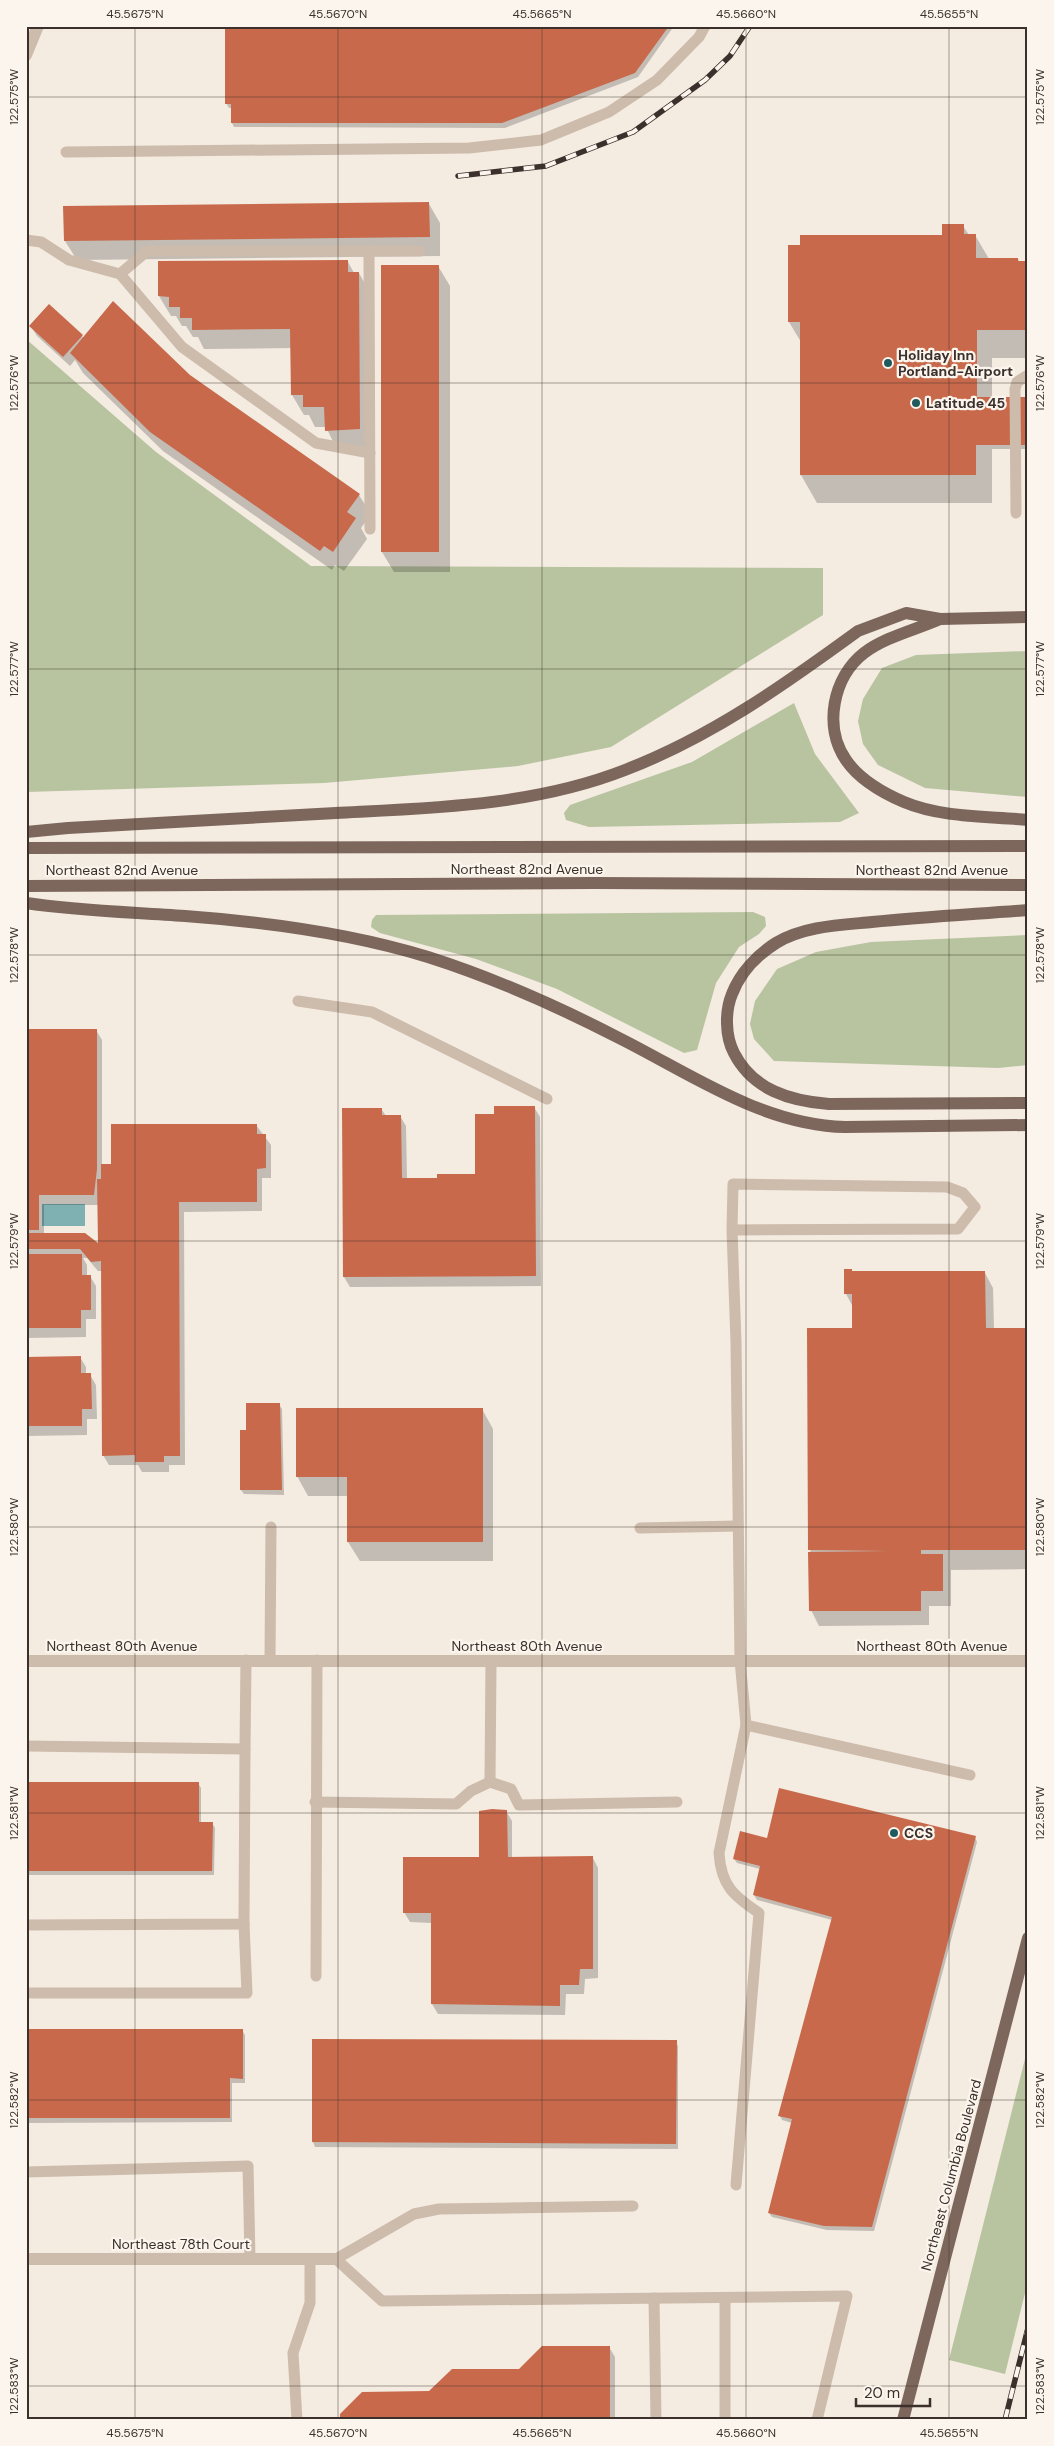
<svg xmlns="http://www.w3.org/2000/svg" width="1054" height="2446" viewBox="0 0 1054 2446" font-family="'DM Sans',sans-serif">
<rect width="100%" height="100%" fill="#f4ebe1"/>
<g fill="#b8c4a0">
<path d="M 26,339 L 156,452 L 311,566 L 823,568 L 823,615 L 611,747 L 518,766 L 324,783 L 26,792 Z"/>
<path d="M 1028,651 L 1028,797 L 925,788 L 878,765 L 863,744 L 858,721 L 863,699 L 882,668 L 916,655 Z"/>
<path d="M 794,703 L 815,754 L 859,813 L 840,822 L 589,827 L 566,820 L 564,813 L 570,805 L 692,762 Z"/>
<path d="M 753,912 L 765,917 L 766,926 L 759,934 L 739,947 L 716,983 L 697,1050 L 684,1053 L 557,989 L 476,959 L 380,933 L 371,927 L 372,920 L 376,915 Z"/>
<path d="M 1028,935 L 1028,1065 L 998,1068 L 774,1061 L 754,1039 L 750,1024 L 755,1001 L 777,969 L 816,952 L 871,942 Z"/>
<path d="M 1028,2047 L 1028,2281 L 1005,2374 L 949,2360 Z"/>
</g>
<rect fill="#7fb0b2" x="42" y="1204" width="43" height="22"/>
<g fill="#0003" fill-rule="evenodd">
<path d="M 226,26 L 674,26 L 638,77 L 505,128 L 234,127 L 232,123 L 232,108 L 229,108 L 226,103 Z"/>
<path d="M 429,204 L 440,223 L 440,256 L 77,260 L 65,241 Z"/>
<path d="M 963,226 L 969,235 L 975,235 L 989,259 L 1018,259 L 1020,263 L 1028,263 L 1028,358 L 992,358 L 992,398 L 1028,398 L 1028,449 L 992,449 L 992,503 L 817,503 L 801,475 L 801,342 L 789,322 Z"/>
<path d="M 348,262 L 354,273 L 359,273 L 370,293 L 371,449 L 337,450 L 326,427 L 315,427 L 309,415 L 304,415 L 292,395 L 292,348 L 204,349 L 198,337 L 193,337 L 186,326 L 182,326 L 176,316 L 171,316 L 159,296 Z"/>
<path d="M 382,266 L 438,266 L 450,286 L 450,572 L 394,572 L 382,552 Z"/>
<path d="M 31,326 L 82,336 L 83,338 L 189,375 L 359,495 L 371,514 L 361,528 L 367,539 L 344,571 L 335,565 L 332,570 L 163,451 L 83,373 L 75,360 L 70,366 L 37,336 Z"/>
<path d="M 26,1030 L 96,1030 L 102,1040 L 102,1166 L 112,1166 L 256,1125 L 271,1145 L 271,1178 L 262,1178 L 262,1211 L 184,1212 L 185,1465 L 169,1465 L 169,1472 L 142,1472 L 138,1465 L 109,1465 L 103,1455 L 102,1271 L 98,1271 L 87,1258 L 83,1258 L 87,1265 L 87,1276 L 90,1276 L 96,1286 L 96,1319 L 86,1319 L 86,1337 L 26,1338 ZM 44,1205 L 99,1205 L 99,1246 L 44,1234 Z"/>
<path d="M 534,1107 L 540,1117 L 541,1286 L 350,1287 L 344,1277 L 382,1110 L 386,1116 L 400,1116 L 406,1126 L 407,1179 L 439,1179 L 476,1175 L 496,1115 Z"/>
<path d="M 853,1272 L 985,1273 L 993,1288 L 994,1329 L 1028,1329 L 1028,1569 L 951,1570 L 951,1606 L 929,1606 L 929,1625 L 819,1626 L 811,1610 L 808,1330 L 855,1330 L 853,1307 L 846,1294 Z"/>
<path d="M 80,1357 L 86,1367 L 86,1375 L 90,1375 L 96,1385 L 97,1419 L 87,1419 L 87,1435 L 26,1436 L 26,1358 Z"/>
<path d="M 279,1405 L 282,1409 L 284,1495 L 244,1494 L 241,1490 L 248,1432 Z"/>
<path d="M 482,1409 L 493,1429 L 493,1561 L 360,1561 L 348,1542 L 348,1496 L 308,1496 L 297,1476 Z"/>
<path d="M 198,1783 L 201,1788 L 201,1823 L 212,1823 L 215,1828 L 214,1875 L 26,1875 L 26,1784 Z"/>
<path d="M 506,1811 L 512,1821 L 512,1858 L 593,1858 L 598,1868 L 598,1978 L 585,1979 L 584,1994 L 566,1994 L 565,2015 L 438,2014 L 432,2004 L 432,1923 L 410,1922 L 404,1912 L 480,1858 Z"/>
<path d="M 975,1837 L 977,1842 L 874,2231 L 827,2230 L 772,2217 L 769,2213 L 792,2123 L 782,2120 L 780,2116 L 832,1920 L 757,1900 L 754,1895 L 760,1869 L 737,1863 L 734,1859 L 768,1839 Z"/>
<path d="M 26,2030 L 242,2030 L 245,2035 L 245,2083 L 232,2083 L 232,2122 L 26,2123 Z"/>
<path d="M 313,2040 L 676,2042 L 678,2046 L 678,2149 L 315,2147 L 313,2142 Z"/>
<path d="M 609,2347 L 615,2357 L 615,2420 L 341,2420 L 430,2393 Z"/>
</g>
<g fill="#c8694b">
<path d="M 225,26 L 669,26 L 635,73 L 502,123 L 231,123 L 231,104 L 225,104 Z"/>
<path d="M 429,202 L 430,237 L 64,241 L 63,206 Z"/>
<path d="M 942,224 L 964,224 L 964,234 L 976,234 L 976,258 L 1018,258 L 1018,261 L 1028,261 L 1028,330 L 977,330 L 977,397 L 1028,397 L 1028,445 L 976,445 L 976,475 L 800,475 L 800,322 L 788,322 L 788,245 L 800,245 L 800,235 L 942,235 Z"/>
<path d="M 348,260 L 348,272 L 359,272 L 360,429 L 325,431 L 324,407 L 303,407 L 303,395 L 291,395 L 290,329 L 192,330 L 192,318 L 180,318 L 180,307 L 169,307 L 169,297 L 158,296 L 158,261 Z"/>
<rect x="381" y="265" width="58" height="287"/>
<path d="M 113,301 L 190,375 L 360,494 L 347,512 L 356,518 L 333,552 L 324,546 L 320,551 L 150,432 L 70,353 Z"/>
<path d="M 49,304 L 83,335 L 63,357 L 29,326 Z"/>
<path d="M 26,1029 L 97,1029 L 97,1169 L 94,1195 L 39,1195 L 39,1230 L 26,1230 Z"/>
<path d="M 494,1106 L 535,1106 L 536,1276 L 343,1277 L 342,1108 L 382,1108 L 382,1115 L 401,1115 L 402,1178 L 437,1178 L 437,1174 L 475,1174 L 475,1114 L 494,1114 Z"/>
<path d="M 111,1124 L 257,1124 L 257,1134 L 266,1134 L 266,1168 L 257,1169 L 257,1202 L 179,1202 L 180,1456 L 164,1456 L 164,1462 L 135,1462 L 135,1455 L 102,1456 L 101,1261 L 91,1262 L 80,1249 L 26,1249 L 26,1233 L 85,1233 L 98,1243 L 97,1179 L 101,1179 L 101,1164 L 111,1164 Z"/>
<path d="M 26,1254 L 82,1254 L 82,1275 L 91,1275 L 91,1310 L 81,1310 L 81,1328 L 26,1328 Z"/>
<path d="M 844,1269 L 852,1269 L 852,1271 L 985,1271 L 986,1328 L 1028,1328 L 1028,1550 L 921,1550 L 921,1554 L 943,1554 L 943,1591 L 921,1591 L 921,1611 L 809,1611 L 808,1552 L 889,1551 L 808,1550 L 807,1328 L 852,1328 L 852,1294 L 844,1294 Z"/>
<path d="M 81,1356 L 81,1373 L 91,1373 L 92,1409 L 82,1409 L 82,1426 L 26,1426 L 26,1357 Z"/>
<path d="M 246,1403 L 280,1403 L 282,1490 L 240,1490 L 240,1430 L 246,1430 Z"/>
<path d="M 296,1408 L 483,1408 L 483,1542 L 347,1542 L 347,1477 L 296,1477 Z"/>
<path d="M 26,1782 L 199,1782 L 199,1822 L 213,1822 L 212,1871 L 26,1871 Z"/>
<path d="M 779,1788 L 976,1836 L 872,2227 L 824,2226 L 768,2213 L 792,2119 L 778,2116 L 832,1917 L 753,1895 L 760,1866 L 733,1859 L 740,1831 L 767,1838 Z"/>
<path d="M 492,1809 L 507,1810 L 508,1857 L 593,1856 L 593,1969 L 580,1969 L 579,1985 L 560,1985 L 560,2006 L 431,2004 L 431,1913 L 403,1913 L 403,1857 L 479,1857 L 479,1811 Z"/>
<path d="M 26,2029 L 243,2029 L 243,2079 L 230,2078 L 230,2118 L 26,2118 Z"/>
<path d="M 312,2039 L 677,2040 L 676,2144 L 312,2142 Z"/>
<path d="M 542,2346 L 610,2346 L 610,2420 L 340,2420 L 340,2414 L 362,2392 L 429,2391 L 452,2369 L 519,2369 Z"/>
</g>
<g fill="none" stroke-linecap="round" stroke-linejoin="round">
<g stroke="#cdbbac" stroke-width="11">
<path d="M 66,152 L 469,148 L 541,140 L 609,112 L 657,80 L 699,37 L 705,26"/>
<path d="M 26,240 L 41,242 L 69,260 L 120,274 L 182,347 L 316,443 L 370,453"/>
<path d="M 369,251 L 370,529"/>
<path d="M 120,274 L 147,251 L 420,251"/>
<path d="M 1016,513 L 1015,389 L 1017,382 L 1028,375"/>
<path d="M 298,1001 L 372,1012 L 547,1099"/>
<path d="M 732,1230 L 733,1184 L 947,1187 L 963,1193 L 975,1207 L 958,1229 L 732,1230 L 736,1342 L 740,1660 L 746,1725 L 970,1775"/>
<path d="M 640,1528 L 738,1526"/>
<path d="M 270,1660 L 271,1527"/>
<path d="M 26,1746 L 245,1749 L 244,1924 L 26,1925"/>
<path d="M 245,1749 L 246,1660"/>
<path d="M 490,1782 L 491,1661"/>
<path d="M 315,1802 L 456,1804 L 471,1791 L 490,1782 L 511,1789 L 519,1805 L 677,1802"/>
<path d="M 316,1976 L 317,1660"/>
<path d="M 26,1993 L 247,1993 L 244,1924"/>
<path d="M 26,2172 L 248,2166 L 250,2259"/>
<path d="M 736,2185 L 759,1913 C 734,1896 721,1886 719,1853 L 746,1725"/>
<path d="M 633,2206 L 439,2209 L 414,2214 L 336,2259 L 382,2301 L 847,2296 L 817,2420"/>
<path d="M 654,2298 L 656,2420"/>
<path d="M 297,2420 L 293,2353 L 310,2303 L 310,2259"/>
<path d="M 725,2420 L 725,2298"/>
</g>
<g stroke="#cdbbac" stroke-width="12">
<path d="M 26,55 L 38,26"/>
<path d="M 26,2259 L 336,2259"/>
</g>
<path stroke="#cdbbac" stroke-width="12" d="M 26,1661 L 1028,1661"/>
<g stroke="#7d675c" stroke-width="12">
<path d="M 940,619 C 915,630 885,637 864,653 C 833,677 823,727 846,760 C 859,779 883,793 904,802 C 942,818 988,816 1028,820"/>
<path d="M 26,832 L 68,828 C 157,823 247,818 336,813 C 433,808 533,806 625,770 C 711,737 784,685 858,631 L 906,613 L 940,619 L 1028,617"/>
<path d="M 26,848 L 1028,846"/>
<path d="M 26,886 L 593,883 L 1028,885"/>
<path d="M 26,903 C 79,911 132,912 185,916 C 267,922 350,933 428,957 C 494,978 557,1006 619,1038 C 691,1074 762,1125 845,1127 L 1028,1125"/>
<path d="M 1028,910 C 976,914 924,917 872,922 C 841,925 804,926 776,943 C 757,955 740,973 732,994 C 725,1011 725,1036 734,1053 C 753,1090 790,1101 829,1104 L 1028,1103"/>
<path d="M 903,2420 L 1028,1938"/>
</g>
<defs>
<g id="rail">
<path d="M 458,176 L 546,166 L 633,132 L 705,80 L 730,56 L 750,26"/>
<path d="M 1005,2420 L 1028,2328"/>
</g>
</defs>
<use href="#rail" stroke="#3b302b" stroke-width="5.5"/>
<use href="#rail" stroke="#fbf5ee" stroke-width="4" stroke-dasharray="11" stroke-linecap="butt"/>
</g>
<path fill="none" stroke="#3b302b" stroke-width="1" stroke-opacity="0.45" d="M 135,26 L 135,2420M 338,26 L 338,2420M 542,26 L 542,2420M 746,26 L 746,2420M 949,26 L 949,2420M 26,97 L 1028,97M 26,383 L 1028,383M 26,669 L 1028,669M 26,955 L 1028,955M 26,1241 L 1028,1241M 26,1527 L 1028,1527M 26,1813 L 1028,1813M 26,2100 L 1028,2100M 26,2386 L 1028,2386"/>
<g fill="#1f5a5e" stroke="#fbf5ee" stroke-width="2">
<circle cx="888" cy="363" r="5"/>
<circle cx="916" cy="403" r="5"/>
<circle cx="894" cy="1833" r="5"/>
</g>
<g text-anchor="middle" stroke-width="4.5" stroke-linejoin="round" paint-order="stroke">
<g font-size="14" font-weight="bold" fill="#3b302b" stroke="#fbf5ee" text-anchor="start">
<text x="898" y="360">Holiday Inn<tspan x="898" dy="16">Portland-Airport</tspan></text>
<text x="926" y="408">Latitude 45</text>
<text x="904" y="1838">CCS</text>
</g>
<g font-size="14" fill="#3b302b" stroke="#fbf5ee">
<text x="527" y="874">Northeast 82nd Avenue</text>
<text x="122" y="875">Northeast 82nd Avenue</text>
<text x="932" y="875">Northeast 82nd Avenue</text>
<text x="122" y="1651">Northeast 80th Avenue</text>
<text x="527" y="1651">Northeast 80th Avenue</text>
<text x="932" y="1651">Northeast 80th Avenue</text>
<text transform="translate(951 2175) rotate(-75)" y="5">Northeast Columbia Boulevard</text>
<text x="181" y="2249">Northeast 78th Court</text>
</g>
</g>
<rect width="1054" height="2446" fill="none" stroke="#fbf5ee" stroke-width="55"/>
<path d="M856 2398v8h74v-8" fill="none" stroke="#3b302b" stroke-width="2.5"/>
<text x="864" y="2398" font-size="15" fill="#3b302b" stroke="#fbf5ee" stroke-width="4" paint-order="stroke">20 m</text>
<rect x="28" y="28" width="998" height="2390" fill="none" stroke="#3b302b" stroke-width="2"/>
<g font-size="12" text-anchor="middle" fill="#3b302b">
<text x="135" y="18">45.5675°N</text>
<text x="338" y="18">45.5670°N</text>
<text x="542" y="18">45.5665°N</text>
<text x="746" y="18">45.5660°N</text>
<text x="949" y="18">45.5655°N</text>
<text transform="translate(1040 97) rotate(-90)" y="4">122.575°W</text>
<text transform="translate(14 97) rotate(-90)" y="4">122.575°W</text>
<text transform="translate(1040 383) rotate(-90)" y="4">122.576°W</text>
<text transform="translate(14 383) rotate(-90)" y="4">122.576°W</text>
<text transform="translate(1040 669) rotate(-90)" y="4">122.577°W</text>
<text transform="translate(14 669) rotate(-90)" y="4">122.577°W</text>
<text transform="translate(1040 955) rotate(-90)" y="4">122.578°W</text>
<text transform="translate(14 955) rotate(-90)" y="4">122.578°W</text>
<text transform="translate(1040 1241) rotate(-90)" y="4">122.579°W</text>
<text transform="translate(14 1241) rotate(-90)" y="4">122.579°W</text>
<text transform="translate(14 1527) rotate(-90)" y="4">122.580°W</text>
<text transform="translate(1040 1527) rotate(-90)" y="4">122.580°W</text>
<text transform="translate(14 1813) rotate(-90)" y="4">122.581°W</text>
<text transform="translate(1040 1813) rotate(-90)" y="4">122.581°W</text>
<text transform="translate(1040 2100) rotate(-90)" y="4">122.582°W</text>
<text transform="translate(14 2100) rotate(-90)" y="4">122.582°W</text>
<text transform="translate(1040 2386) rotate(-90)" y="4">122.583°W</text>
<text transform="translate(14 2386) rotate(-90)" y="4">122.583°W</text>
<text x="135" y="2437">45.5675°N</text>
<text x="338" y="2437">45.5670°N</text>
<text x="542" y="2437">45.5665°N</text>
<text x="746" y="2437">45.5660°N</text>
<text x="949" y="2437">45.5655°N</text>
</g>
</svg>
